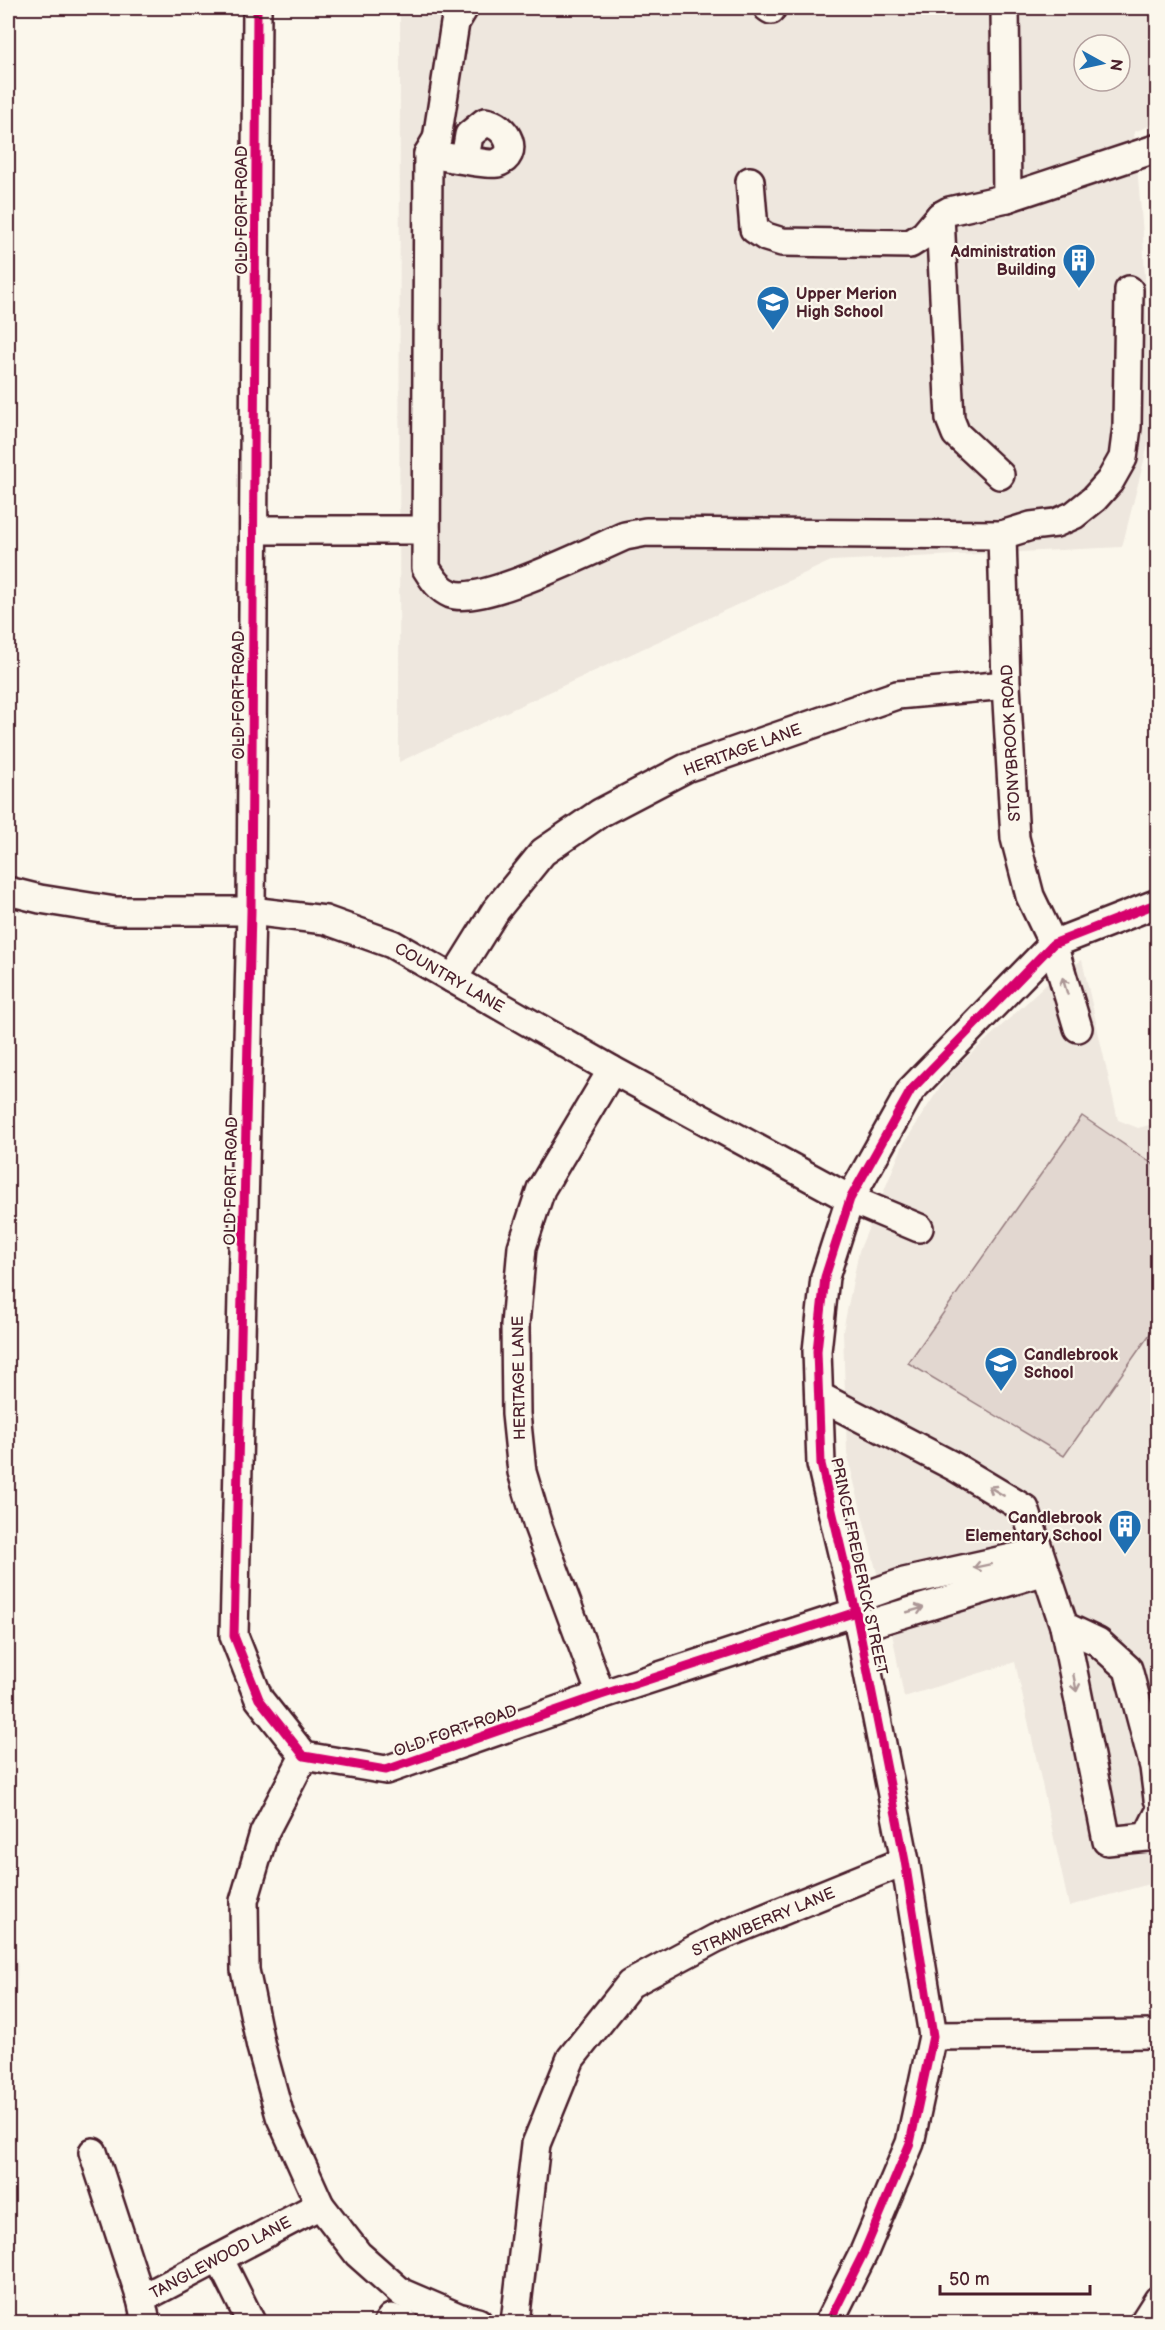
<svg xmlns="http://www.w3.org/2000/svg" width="1165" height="2330" viewBox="0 0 1165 2330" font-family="'Balsamiq Sans',sans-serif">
<rect width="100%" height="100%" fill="#fbf7ec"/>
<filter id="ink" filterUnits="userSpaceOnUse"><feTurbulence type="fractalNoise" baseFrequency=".0167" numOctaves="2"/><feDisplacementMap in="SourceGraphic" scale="12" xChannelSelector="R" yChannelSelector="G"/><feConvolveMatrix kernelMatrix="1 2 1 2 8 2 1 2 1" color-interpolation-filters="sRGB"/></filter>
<g filter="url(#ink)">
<g fill="#eee7de" fill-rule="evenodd">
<path d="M 400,8 L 1157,8 L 1157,123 L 1134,132 L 1143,234 L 1152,429 L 1122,547 L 831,561 L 399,762 ZM 1084,45 L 1120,45 L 1120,81 L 1084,81 Z"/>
<path d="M 1082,960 L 1118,1120 L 1138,1128 L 1157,1123 L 1157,1882 L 1069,1906 L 1015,1662 L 904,1697 L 892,1633 L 847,1454 L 843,1331 L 859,1251 L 903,1145 L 947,1076 L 1048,983 Z"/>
<path d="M 8,1923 L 18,1966 L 14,2023 L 8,2026 Z"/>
</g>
<path fill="#e2d7d0" stroke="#967b7e" stroke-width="1.5" d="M 1082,1116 L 1157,1167 L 1157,1324 L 1064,1456 L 908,1363 Z"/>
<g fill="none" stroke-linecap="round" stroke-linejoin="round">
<defs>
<g id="minor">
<path d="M 257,8 L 251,911 L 234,1636 L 259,1699 L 304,1756 L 386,1770 L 601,1695 L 856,1612"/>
<path d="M 464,8 L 455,23 L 437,139 L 428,154 C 439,155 490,166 497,163 C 521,155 508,125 485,122 L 469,135 L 465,159"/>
<path d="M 768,8 L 771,10"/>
<path d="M 1005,8 L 1007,198"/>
<path d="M 428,154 L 426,568 C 433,579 439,589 451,594 C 482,606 592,550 625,536 L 646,532 L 1002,535 L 1031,526 L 1056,523 L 1074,515 L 1094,499 L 1110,481 L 1123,458 L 1127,427 L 1129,290"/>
<path d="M 750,181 L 754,229 L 766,237 L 782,242 L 910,244 L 924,235 L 940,216 L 949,211 L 1007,198 L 1158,148"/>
<path d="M 940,216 L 950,419 L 956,434 L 1000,475"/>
<path d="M 254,530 L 426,530"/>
<path d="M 1002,535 L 1006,685 L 1015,838 L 1030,896 L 1053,944 L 1078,1028"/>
<path d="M 8,891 L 40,899 L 115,911 L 251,911 L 325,920 L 392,944 L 612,1070 L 850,1199 L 919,1228"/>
<path d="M 453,979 L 496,910 L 543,852 L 600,813 L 686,768 L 897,695 L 1006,685"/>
<path d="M 819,1396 L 955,1467 L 1025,1509 L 1064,1626 L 1107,1841 L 1147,1837 L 1158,1815"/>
<path d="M 853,1600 L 904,1582 L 1039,1552"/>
<path d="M 1064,1626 L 1098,1642 L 1128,1669 L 1154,1767 L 1158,1799"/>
<path d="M 859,1627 L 1045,1571"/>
<path d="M 601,1695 L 538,1526 L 522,1472 L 516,1414 L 515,1325 L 522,1247 L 541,1189 L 612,1070"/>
<path d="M 304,1756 L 264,1833 L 244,1901 L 245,1970 L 261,2047 L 280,2116 L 320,2205 L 358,2254 L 402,2293 L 458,2317 L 478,2322"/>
<path d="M 933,2036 L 1158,2034"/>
<path d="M 93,2152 L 141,2299"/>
<path d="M 219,2258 L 251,2322"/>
<path d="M 146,2322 L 141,2299 L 320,2205"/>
<path d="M 388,2322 L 391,2318 L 404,2322"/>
<path d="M 515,2322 L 536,2144 L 571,2058 L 630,1984 L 716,1938 L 905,1861"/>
<path d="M 829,2322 L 864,2252 L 910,2143 L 933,2036 L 905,1861 L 856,1612 L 821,1464 L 817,1351 L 825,1277 L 850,1199 L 911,1090 L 1053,944 L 1158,903"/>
<path d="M 1144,2322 L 1158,2300"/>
</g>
</defs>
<use href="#minor" stroke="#4a1f2b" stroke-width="32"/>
<use href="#minor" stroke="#fbf7ec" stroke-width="27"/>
<defs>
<g id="cycleway">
<path d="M 257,8 L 251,911 L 234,1636 L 259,1699 L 304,1756 L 386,1770 L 601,1695 L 856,1612"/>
<path d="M 829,2322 L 864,2252 L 910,2143 L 933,2036 L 905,1861 L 856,1612 L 821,1464 L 817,1351 L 825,1277 L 850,1199 L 911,1090 L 1053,944 L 1158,903"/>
</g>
</defs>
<use href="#cycleway" stroke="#fbf7ec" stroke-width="13"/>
<use href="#cycleway" stroke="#d6006c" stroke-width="9"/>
</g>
<defs><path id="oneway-shaft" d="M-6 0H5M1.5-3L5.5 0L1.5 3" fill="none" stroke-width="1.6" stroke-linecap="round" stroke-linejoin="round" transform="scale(1.5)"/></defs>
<g stroke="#ab9695">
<use href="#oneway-shaft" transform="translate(1065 986) rotate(-107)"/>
<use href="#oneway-shaft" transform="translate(996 1491) rotate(-149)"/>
<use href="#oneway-shaft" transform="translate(982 1566) rotate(168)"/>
<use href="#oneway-shaft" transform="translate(915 1610) rotate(-16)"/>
<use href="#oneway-shaft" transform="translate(1075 1683) rotate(79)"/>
</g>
</g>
<defs>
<symbol id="building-pin" viewBox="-11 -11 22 30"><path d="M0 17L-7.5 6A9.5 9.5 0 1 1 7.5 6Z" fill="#1f6fb2" stroke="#fbf7ec"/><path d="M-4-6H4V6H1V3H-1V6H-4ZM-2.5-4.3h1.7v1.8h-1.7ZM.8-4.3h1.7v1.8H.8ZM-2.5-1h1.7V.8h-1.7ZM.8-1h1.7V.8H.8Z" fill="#fff"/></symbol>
<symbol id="school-pin" viewBox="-11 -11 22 30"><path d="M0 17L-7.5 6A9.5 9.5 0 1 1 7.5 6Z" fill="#1f6fb2" stroke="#fbf7ec"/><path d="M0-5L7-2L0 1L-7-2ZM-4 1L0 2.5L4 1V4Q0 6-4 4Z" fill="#fff"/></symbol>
</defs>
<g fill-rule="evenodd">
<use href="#building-pin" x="1060" y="241" width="38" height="52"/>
<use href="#school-pin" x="754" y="283" width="38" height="52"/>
<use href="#school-pin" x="982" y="1344" width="38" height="52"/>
<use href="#building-pin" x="1106" y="1507" width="38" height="52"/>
</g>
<g text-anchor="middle" stroke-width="4.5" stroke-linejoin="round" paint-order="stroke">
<g font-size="16" fill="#4a1f2b" stroke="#fbf7ec">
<text transform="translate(241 210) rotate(-90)" y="6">OLD FORT ROAD</text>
<text transform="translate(238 695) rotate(-90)" y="6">OLD FORT ROAD</text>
<text transform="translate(1010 743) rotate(-93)" y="6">STONYBROOK ROAD</text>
<text transform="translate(742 749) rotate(-20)" y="6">HERITAGE LANE</text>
<text transform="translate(450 977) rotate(30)" y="6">COUNTRY LANE</text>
<text transform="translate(230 1181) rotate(-89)" y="6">OLD FORT ROAD</text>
<text transform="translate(518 1378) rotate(-91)" y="6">HERITAGE LANE</text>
<text transform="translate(860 1566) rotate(78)" y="6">PRINCE FREDERICK STREET</text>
<text transform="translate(455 1730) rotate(-19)" y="6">OLD FORT ROAD</text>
<text transform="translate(763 1921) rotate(-23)" y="6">STRAWBERRY LANE</text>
<text transform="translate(220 2257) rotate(-28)" y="6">TANGLEWOOD LANE</text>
</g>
<g font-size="16" font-weight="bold" fill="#4a1f2b" stroke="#fbf7ec" text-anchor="end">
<text x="1056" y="257">Administration<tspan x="1056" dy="18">Building</tspan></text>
<text x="796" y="299" text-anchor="start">Upper Merion<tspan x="796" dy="18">High School</tspan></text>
<text x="1024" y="1360" text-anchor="start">Candlebrook<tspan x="1024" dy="18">School</tspan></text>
<text x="1102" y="1523">Candlebrook<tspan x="1102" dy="18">Elementary School</tspan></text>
</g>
</g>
<rect width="1165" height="2330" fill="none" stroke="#fbf7ec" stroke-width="30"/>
<rect x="15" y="15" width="1135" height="2300" fill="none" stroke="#4a1f2b" stroke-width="2" filter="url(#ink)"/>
<g transform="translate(1102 63) rotate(98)"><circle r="28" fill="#fbf7ec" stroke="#b4a19f" stroke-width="1.5"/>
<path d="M0-4.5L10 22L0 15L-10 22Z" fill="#1f6fb2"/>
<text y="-9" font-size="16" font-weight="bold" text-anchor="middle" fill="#4a1f2b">N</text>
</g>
<path d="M940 2285v9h150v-9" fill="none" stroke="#4a1f2b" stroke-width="3"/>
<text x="949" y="2285" font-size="18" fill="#4a1f2b" stroke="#fbf7ec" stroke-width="4.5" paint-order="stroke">50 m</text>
</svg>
